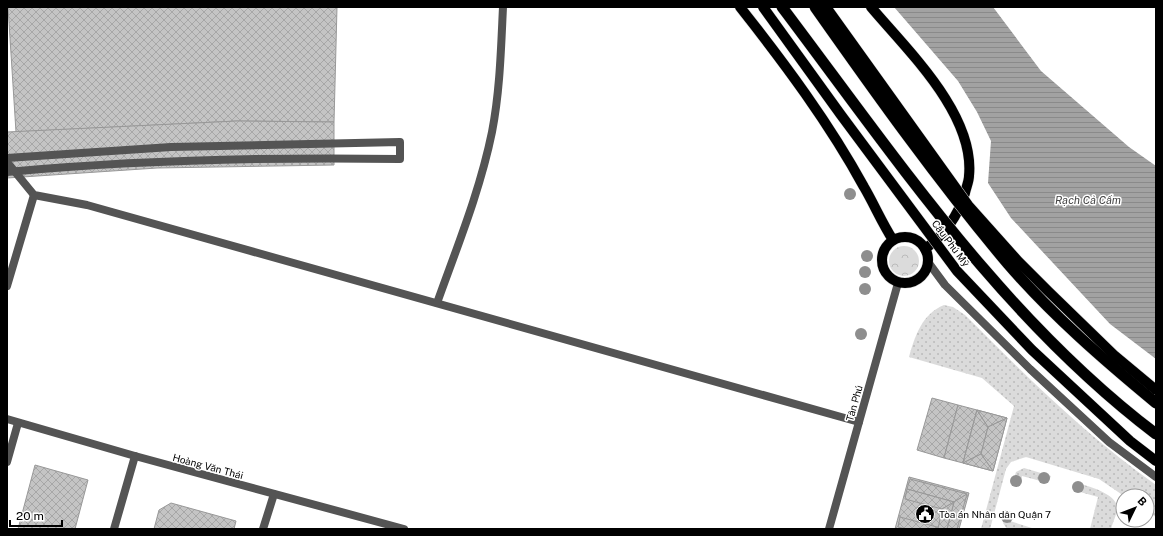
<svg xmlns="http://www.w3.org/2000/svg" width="1163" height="536" viewBox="0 0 1163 536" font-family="'Public Sans',sans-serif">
<defs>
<pattern id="grass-dots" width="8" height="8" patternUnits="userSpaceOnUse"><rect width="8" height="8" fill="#dbdbdb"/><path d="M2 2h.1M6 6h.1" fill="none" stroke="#bababa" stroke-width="1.8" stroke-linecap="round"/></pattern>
<pattern id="forest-crowns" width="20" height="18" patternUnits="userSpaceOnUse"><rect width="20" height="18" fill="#dbdbdb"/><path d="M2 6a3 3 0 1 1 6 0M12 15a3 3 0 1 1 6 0" fill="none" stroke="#bababa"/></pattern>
<pattern id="water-rules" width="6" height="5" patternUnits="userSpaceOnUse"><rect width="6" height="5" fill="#a2a2a2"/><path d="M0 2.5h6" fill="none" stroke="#8a8a8a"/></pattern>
<pattern id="building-cross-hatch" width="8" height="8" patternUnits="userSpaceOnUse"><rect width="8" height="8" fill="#c4c4c4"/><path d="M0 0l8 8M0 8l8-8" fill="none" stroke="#a7a7a7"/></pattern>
</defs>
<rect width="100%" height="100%" fill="#fff"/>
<g fill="url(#grass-dots)">
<path d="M 944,305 L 953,307 L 965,315 C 1027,377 1084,434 1156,485 L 1156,517 L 1147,512 L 1147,496 L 1124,496 L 1099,479 L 1026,457 L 1011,462 L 1006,469 L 990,529 L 981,529 L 1014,406 L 982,378 L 909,357 C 915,336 922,314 944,305 Z"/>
<path d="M 1024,468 L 1051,476 L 1048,483 L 1022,476 L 1019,487 L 1012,485 L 1016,472 Z"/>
<path d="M 1076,483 C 1086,485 1118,494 1117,508 C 1117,514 1113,522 1111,529 L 1090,529 L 1098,497 L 1073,490 Z"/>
<path d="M 1005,510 L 1012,512 L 1010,521 L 1035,529 L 1007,529 L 1003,523 Z"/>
</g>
<circle fill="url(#forest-crowns)" cx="904" cy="261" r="15"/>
<path fill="url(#water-rules)" d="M 894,7 L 993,7 L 1041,71 L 1129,147 L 1156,166 L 1156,359 L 1110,324 L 1011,218 L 988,183 L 991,141 L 977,112 L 958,81 Z"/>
<g fill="url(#building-cross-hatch)" stroke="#989898">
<path d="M 8,7 L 337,7 L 334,122 L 237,121 L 16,132 Z"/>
<path d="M 237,121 L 334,122 L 334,165 L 157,168 L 7,178 L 7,132 Z"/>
<path d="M 932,398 L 958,405 L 944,458 L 917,450 Z"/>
<path d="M 958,405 L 977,410 L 963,463 L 944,458 Z"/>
<path d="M 977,410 L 1007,418 L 993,471 L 963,463 Z"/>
<path d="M 977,410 L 988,427 L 981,454 L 963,463 Z"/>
<path d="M 977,410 L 1007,418 L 988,427 Z"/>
<path d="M 1007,418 L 993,471 L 981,454 L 988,427 Z"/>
<path d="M 981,454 L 993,471 L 963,463 Z"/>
<path d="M 35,465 L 88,480 L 75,529 L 18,529 Z"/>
<path d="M 909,477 L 969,493 L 959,529 L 895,529 Z"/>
<path d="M 910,479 L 967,494 L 954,502 L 907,489 Z"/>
<path d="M 907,489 L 954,502 L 942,509 L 905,499 Z"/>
<path d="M 967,494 L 957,529 L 947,529 L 954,502 Z"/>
<path d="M 954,502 L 947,529 L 938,529 L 942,509 Z"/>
<path d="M 171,503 L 236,521 L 234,529 L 154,529 L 159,510 Z"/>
<path d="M 900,517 L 937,527 L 938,529 L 906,529 L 898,527 Z"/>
</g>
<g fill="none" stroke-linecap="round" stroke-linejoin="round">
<defs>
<g id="primary">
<path d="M 740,7 C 785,64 829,123 864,187 C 874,204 882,223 893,240"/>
<path d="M 871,7 C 908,51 975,114 969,176 C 969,181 966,188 965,193 C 958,216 944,235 925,249"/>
<circle cx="905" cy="260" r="23"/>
</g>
</defs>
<use href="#primary" stroke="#dbdbdb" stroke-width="11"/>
<g stroke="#545454" stroke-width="8">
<path d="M 7,158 L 171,147 L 400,142 L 400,159 C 269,157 138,160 7,172"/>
<path d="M 7,162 L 34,195 L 87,205 L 859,422"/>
<path d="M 7,286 L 34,195"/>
<path d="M 263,529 L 274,494"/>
</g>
<g stroke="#545454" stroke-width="8">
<path d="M 437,303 C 457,247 480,191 492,132 C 500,91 501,48 503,7"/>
<path d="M 7,419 L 135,456 L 404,529"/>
<path d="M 7,462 L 18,423"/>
<path d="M 114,529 L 135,456"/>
</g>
<g stroke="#545454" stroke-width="8">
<path d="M 928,262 L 945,285 L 1030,369 L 1109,442 L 1156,477"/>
<path d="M 829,529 L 898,283"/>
</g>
<use href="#primary" stroke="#000" stroke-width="10"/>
<defs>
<g id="primary-bridge">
<path d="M 763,7 L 841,115 L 957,271 L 1032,350 L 1130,441 L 1156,461"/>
<path d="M 826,7 L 968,205 L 1018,261 L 1048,291 L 1114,355 L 1156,390"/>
</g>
<g id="trunk-bridge">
<path d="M 782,7 C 896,158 1003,318 1156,434"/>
<path d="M 815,7 C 877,95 939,182 1008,264 C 1052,315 1104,360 1156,403"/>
</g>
</defs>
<use href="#primary-bridge" stroke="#dbdbdb" stroke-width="11" stroke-linecap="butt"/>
<use href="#trunk-bridge" stroke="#dbdbdb" stroke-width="12" stroke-linecap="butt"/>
<use href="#primary-bridge" stroke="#000" stroke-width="10"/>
<use href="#trunk-bridge" stroke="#000" stroke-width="11"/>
</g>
<g fill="#8e8e8e">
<circle cx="850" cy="194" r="6"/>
<circle cx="867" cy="256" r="6"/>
<circle cx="865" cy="272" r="6"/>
<circle cx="865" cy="289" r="6"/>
<circle cx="861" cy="334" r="6"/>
<circle cx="1044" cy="478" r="6"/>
<circle cx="1016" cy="481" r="6"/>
<circle cx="1078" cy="487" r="6"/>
<circle cx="1007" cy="517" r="6"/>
</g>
<defs>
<symbol id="civic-disc" viewBox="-11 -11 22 22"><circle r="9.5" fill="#000" stroke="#fff"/><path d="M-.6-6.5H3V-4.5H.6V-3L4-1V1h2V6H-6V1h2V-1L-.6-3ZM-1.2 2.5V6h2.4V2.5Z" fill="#fff"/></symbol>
</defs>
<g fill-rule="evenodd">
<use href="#civic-disc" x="914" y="503" width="22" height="22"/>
</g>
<g text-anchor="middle" stroke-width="3" stroke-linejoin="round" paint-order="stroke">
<g font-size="10" fill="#000" stroke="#fff">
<text transform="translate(951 243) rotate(53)" y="4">Cầu Phú Mỹ</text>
<text transform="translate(854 403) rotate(-74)" y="4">Tân Phú</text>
<text transform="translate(208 466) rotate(15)" y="4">Hoàng Văn Thái</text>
</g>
<g font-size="10" fill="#000" stroke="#fff" text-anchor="start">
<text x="939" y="518">Tòa án Nhân dân Quận 7</text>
</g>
<g font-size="11" font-style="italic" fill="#434343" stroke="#fff">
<text x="1088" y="204">Rạch Cả Cấm</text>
</g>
</g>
<rect width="1163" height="536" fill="none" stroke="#000000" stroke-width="16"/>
<g transform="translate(1135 508) rotate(47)"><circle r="19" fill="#ffffff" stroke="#999999"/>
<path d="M0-3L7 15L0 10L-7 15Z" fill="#000000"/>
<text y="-6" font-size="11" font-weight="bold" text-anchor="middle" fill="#000000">B</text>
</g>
<path d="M10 520v6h52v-6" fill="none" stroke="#000000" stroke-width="2"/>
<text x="16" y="520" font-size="12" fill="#000000" stroke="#ffffff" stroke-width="3" paint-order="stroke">20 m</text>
</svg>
